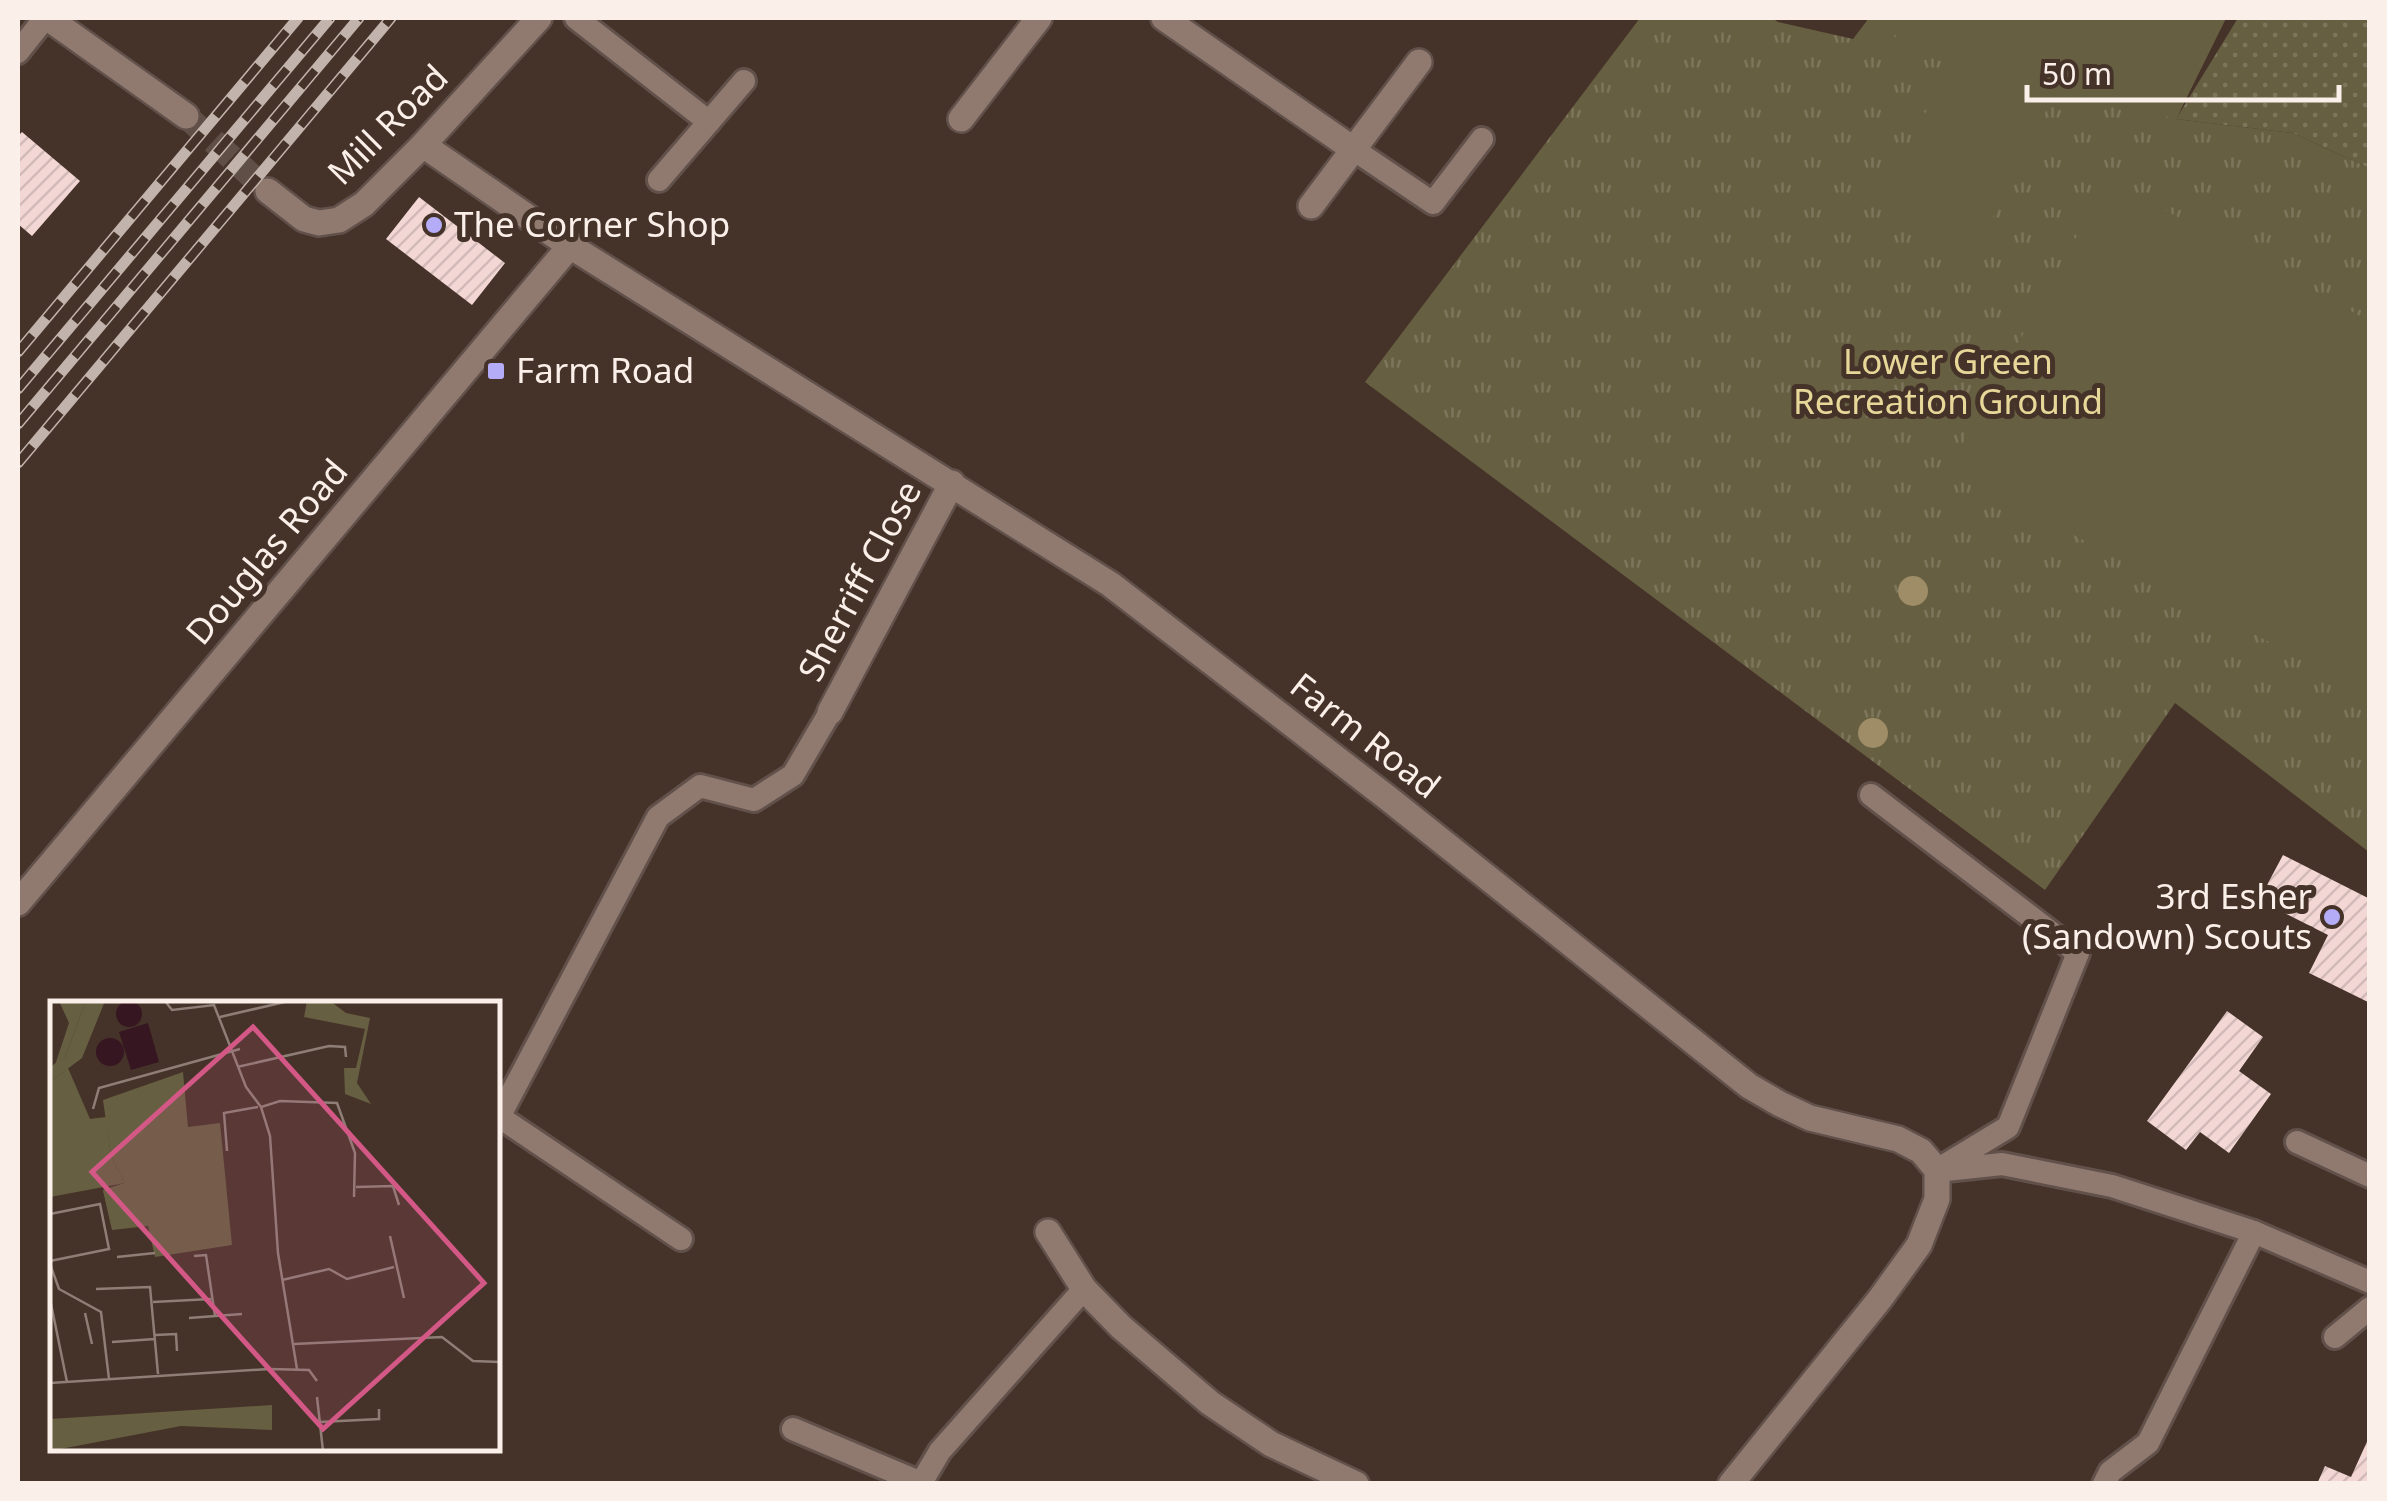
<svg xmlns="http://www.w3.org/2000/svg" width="2387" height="1501" viewBox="0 0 2387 1501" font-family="'Noto Sans',sans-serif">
<defs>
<pattern id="grass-dots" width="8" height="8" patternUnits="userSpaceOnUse" patternTransform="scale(2.5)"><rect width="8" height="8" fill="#675f41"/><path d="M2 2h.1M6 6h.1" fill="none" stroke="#7e765c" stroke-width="1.8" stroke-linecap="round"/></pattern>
<pattern id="park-tufts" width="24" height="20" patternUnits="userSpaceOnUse" patternTransform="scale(2.5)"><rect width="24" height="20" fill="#675f41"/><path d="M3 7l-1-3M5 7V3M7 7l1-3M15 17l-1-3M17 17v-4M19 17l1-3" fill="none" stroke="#7e765c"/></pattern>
<pattern id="building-hatch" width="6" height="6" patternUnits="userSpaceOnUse" patternTransform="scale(2.5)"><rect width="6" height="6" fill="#f3d7d5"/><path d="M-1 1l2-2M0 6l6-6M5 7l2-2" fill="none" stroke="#d1bab8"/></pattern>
</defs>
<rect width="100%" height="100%" fill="#453329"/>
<path fill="url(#grass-dots)" d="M 2238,18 L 2369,18 L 2369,168 L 2293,133 L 2176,119 Z"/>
<path fill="url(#park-tufts)" d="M 1640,18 L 1772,18 L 1778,22 L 1853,39 L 1869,18 L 2226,18 L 2176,119 L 2293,133 L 2369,168 L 2369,852 L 2175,703 L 2045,890 L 1365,382 Z"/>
<g fill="#675f41">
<path d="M 1909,18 L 2226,18 L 2176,119 L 2057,89 L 1974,255 L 1878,207 L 1950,64 L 1889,45 Z"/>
<path d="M 2108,179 L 2369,321 L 2369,697 L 1950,467 Z"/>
</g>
<g fill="url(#building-hatch)">
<path d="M 22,132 L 80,181 L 32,236 L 18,224 L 18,136 Z"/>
<path d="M 419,197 L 505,263 L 472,305 L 386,239 Z"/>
<path d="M 2283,855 L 2370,899 L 2370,1003 L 2309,973 L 2328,935 L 2259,900 Z"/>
<path d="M 2227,1011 L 2263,1037 L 2239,1071 L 2271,1094 L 2229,1153 L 2200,1132 L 2186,1150 L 2147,1121 Z"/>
<path d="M 2370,1435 L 2370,1484 L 2317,1484 L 2325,1466 L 2351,1477 Z"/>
</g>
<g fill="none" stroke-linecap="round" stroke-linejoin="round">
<path stroke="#604f46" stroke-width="25" stroke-dasharray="25 12" stroke-linecap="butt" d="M 186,116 L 268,191"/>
<defs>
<g id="lane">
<path d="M 576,18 L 709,122"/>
<path d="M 18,52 L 45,18"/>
<path d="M 1353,149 L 1433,203 L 1482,139"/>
<path d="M 659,180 L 744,81"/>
<path d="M 1871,795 L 2078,953 L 2008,1127 L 1937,1170"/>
<path d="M 498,1116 L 681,1239"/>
<path d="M 499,1117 L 658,817 L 700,786 L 754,800 L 793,775 L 830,712"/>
<path d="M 2297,1142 L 2370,1176"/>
<path d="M 1946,1170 L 2002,1164 L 2112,1186 L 2254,1232 L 2370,1282"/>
<path d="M 2335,1337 L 2370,1308"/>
<path d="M 793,1429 L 921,1483 L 940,1451 L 1084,1289"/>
<path d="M 2104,1484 L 2110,1472 L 2148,1443 L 2254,1232"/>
</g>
<g id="street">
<path d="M 48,18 L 186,116"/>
<path d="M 1164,18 L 1353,149"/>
<path d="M 961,119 L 1039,18"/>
<path d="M 423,145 L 570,246 L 1110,584 L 1389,799 L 1749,1086 L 1780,1104 L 1810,1118 L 1898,1139 L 1921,1151 L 1937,1170 L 1937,1199 L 1919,1245 L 1880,1299 L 1731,1484"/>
<path d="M 268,191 L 304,219 L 319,223 L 339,220 L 364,204 L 423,145 L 539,18"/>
<path d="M 1311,206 L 1419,62"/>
<path d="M 830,712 L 952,483"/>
<path d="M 18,903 L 570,246"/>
<path d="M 1048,1232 L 1084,1289 L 1121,1327 L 1210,1403 L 1271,1444 L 1356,1484"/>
</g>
</defs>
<use href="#lane" stroke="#61514a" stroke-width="28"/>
<use href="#street" stroke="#61514a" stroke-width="30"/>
<use href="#lane" stroke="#907a70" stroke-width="22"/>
<use href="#street" stroke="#907a70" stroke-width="25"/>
<defs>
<g id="rail">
<path d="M 18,352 L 298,18"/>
<path d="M 18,389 L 330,18"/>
<path d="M 18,424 L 359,18"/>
<path d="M 18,463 L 391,18"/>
</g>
</defs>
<use href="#rail" stroke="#c2b4ad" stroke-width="11"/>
<use href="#rail" stroke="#453329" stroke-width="8" stroke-dasharray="22" stroke-linecap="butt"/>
</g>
<g fill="#9e8d67">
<circle cx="1913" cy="591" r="15"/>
<circle cx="1873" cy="733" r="15"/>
</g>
<g fill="#b5acf8" stroke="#453329" stroke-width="4">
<circle cx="434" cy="225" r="10"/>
<rect x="486" y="361" width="20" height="20" rx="5"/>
<circle cx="2332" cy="917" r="10"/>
</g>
<g text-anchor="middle" stroke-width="10" stroke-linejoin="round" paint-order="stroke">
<g font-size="35" fill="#fbefe9" stroke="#453329">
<text transform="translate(388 125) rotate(-45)" y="12">Mill Road</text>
<text transform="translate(267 552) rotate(-50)" y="12">Douglas Road</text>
<text transform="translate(860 581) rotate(-62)" y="12">Sherriff Close</text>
<text transform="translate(1365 736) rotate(38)" y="12">Farm Road</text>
</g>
<g font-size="35" fill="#fbefe9" stroke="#453329" text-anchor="start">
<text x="454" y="237">The Corner Shop</text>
<text x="516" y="383">Farm Road</text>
<text x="2312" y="909" text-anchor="end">3rd Esher<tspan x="2312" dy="40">(Sandown) Scouts</tspan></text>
</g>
<g font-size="35" fill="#e7d799" stroke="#453329">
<text x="1948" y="374">Lower Green<tspan x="1948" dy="40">Recreation Ground</tspan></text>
</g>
</g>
<g transform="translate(50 1001)">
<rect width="450" height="450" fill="#453329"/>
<path d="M 9,0 L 36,0 L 15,56 L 5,64 L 19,22 ZM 18,67 L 40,118 L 56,116 L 61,155 L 75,182 L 0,196 L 0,81 Z" fill="#675f41"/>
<path d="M 36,0 L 55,0 L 32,57 L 0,81 L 0,66 L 15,56 ZM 257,0 L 280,0 L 296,12 L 320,17 L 307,82 L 321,103 L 295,93 L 294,67 L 306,67 L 315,28 L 254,16 ZM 222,404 L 222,429 L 131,425 L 0,450 L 0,418 Z" fill="#675f41"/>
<path d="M 133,71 L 138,126 L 170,122 L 182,244 L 105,256 L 98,225 L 62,229 L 53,189 L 75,182 L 61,155 L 53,99 Z" fill="#675f41"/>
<path d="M 115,93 L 134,173 L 88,184 L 69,104 ZM 75,182 L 84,198 L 109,191 L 113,206 L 91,212 L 95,220 L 61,224 L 53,189 Z" fill="#675f41"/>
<path d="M66 13a13 13 0 1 1 26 0a13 13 0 1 1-26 0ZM 98,22 L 109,61 L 81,69 L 69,31 ZM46 51a14 14 0 1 1 28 0a14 14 0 1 1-28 0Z" fill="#351621"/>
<path fill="none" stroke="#8e7e76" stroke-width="2.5" d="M 115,0 L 122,9 L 164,4 L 196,86 L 211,106M 170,16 L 239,0M 187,66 L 279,45 L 295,46 L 296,56M 43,108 L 49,87 L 190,48M 177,150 L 174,112 L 208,106M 306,186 L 343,185 L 349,204M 340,235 L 354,297M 144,255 L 156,254 L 165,315M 67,256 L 105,252M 0,260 L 59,248 L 50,203 L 0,213M 0,263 L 9,288 L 51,311 L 59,378M 232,279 L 279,268 L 297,278 L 344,266M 46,288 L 100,286 L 108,373M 0,298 L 17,381M 103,301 L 161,298M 35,312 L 42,343M 139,317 L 192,313M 105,334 L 126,333 L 127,350M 62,341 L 105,338M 244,343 L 392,336 L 423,360 L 450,361M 247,368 L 228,252 L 220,135 L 211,106 L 230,100 L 287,102 L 305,152 L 304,196M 0,382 L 219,368 L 259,369 L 267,380M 267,396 L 273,450M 270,421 L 329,418 L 329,408"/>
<path fill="#d35886" fill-opacity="0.15" stroke="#d35886" stroke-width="5" d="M 203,26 L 434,282 L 273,428 L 42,171 Z"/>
<rect width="450" height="450" fill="none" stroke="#fbefe9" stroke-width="5"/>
</g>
<rect width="2387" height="1501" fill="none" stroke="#fbefe9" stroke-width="40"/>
<path d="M2027 85v15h312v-15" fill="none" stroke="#fbefe9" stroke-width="5"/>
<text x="2042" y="85" font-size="30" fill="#fbefe9" stroke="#453329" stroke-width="8" paint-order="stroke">50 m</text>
</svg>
